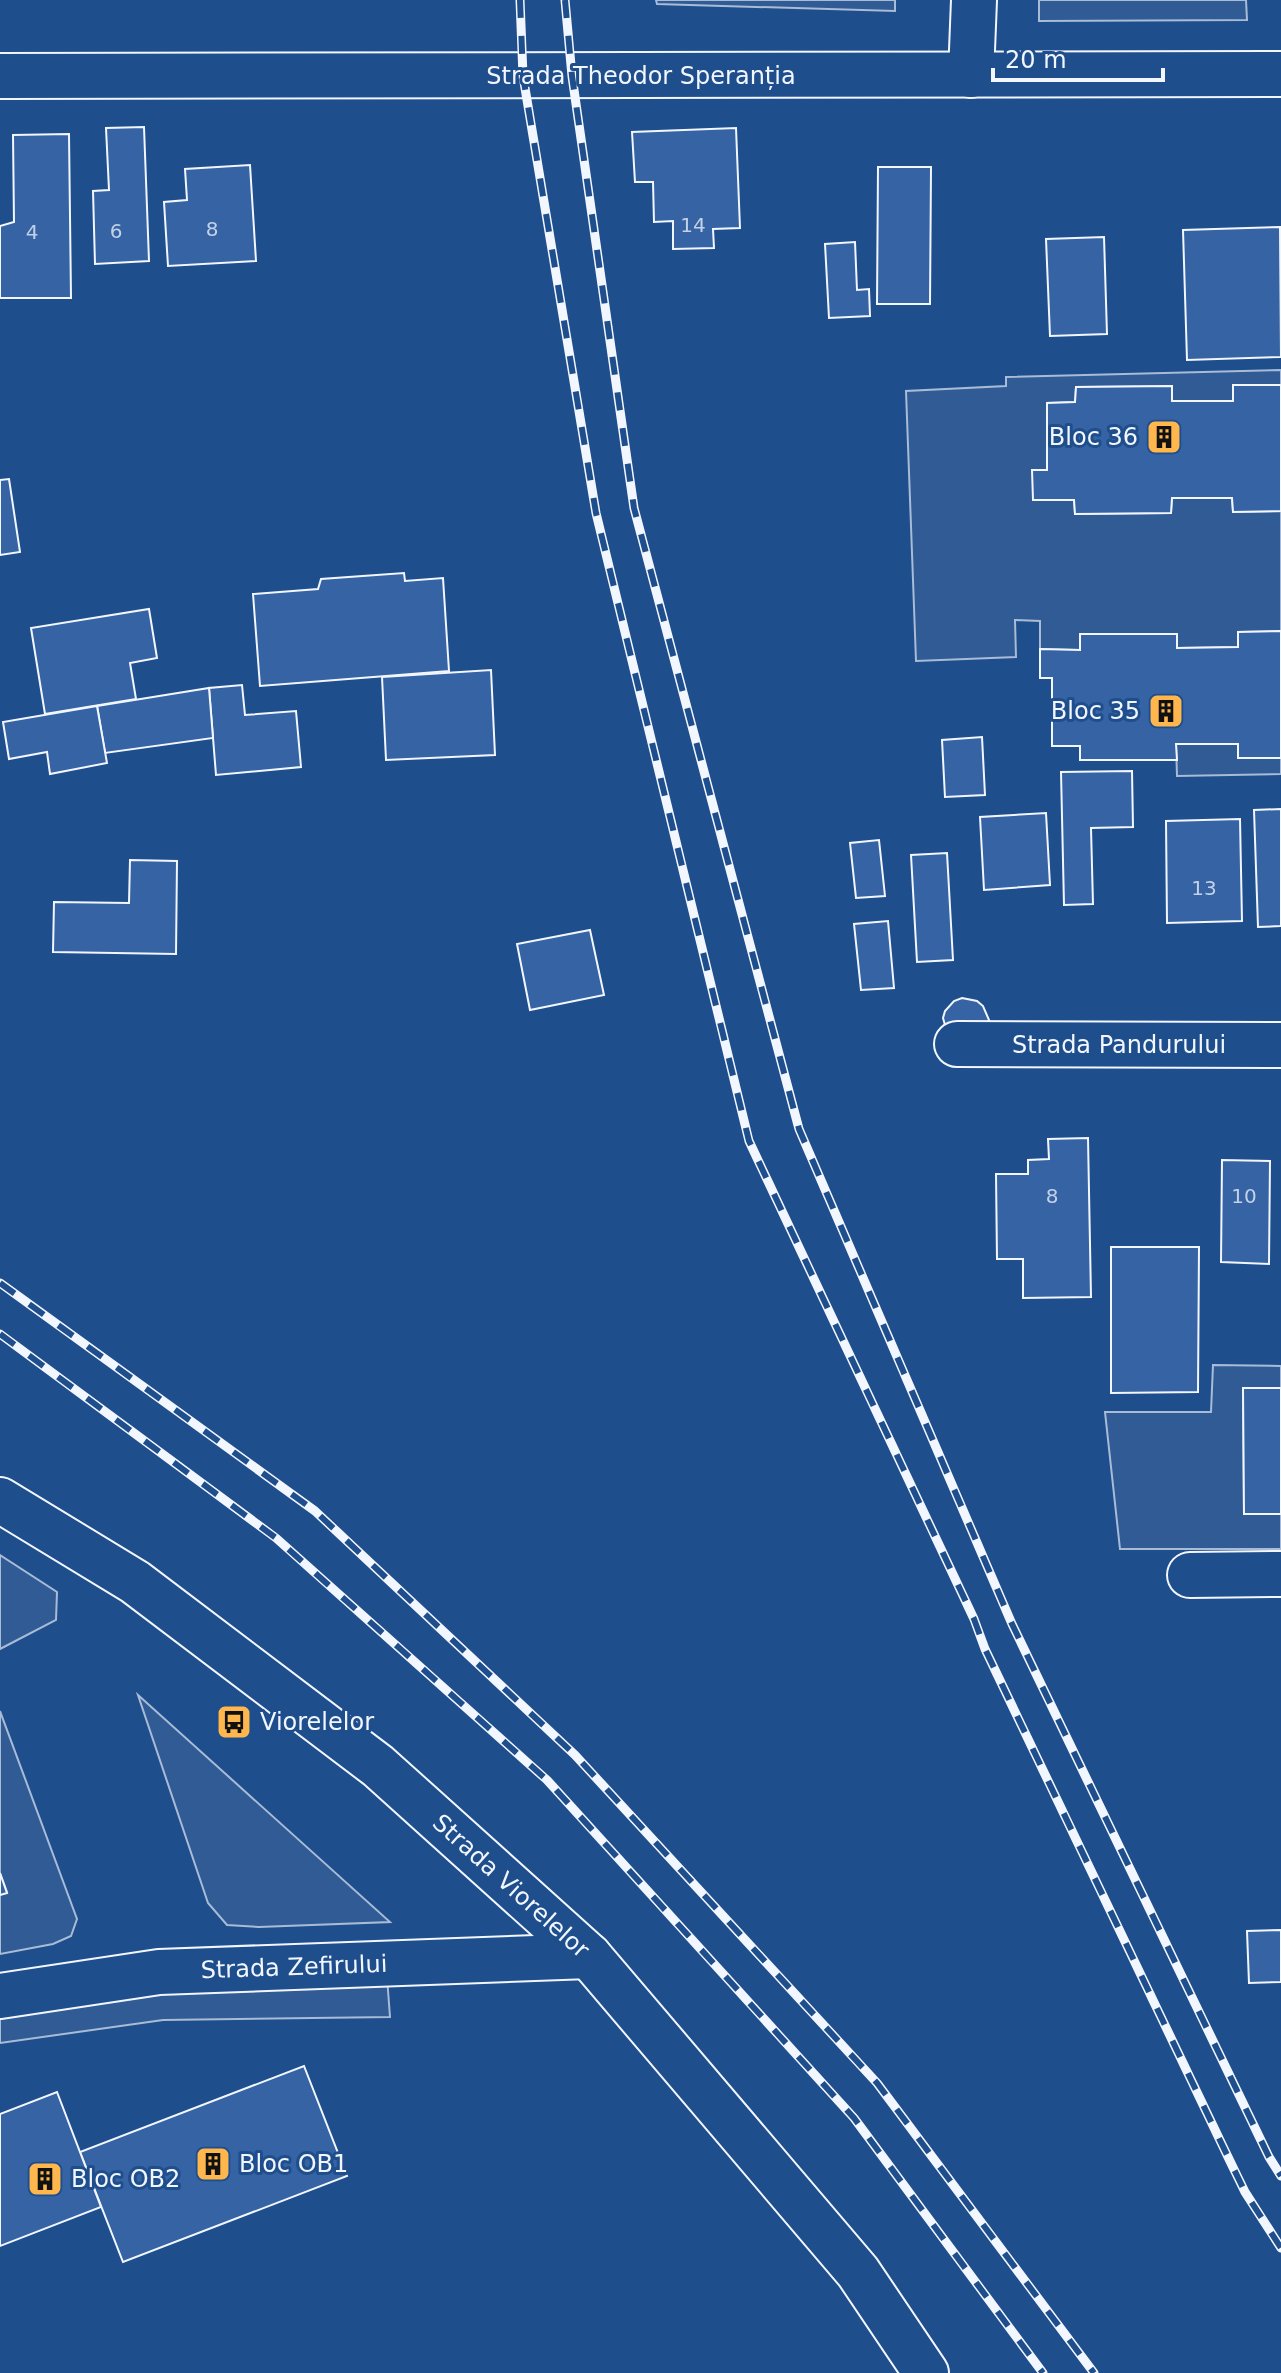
<svg xmlns="http://www.w3.org/2000/svg" width="1281" height="2373" viewBox="0 0 1281 2373" font-family="'DejaVu Sans',sans-serif">
<rect width="100%" height="100%" fill="#1f4e8c"/>
<g fill="#305b95" stroke="#a8bbd7" stroke-width="2">
<path d="M 656,0 L 895,0 L 895,11 L 657,4 Z"/>
<path d="M 1039,0 L 1246,0 L 1247,20 L 1039,21 Z"/>
<path d="M 1281,370 L 1281,385 L 1233,385 L 1233,401 L 1172,401 L 1171,386 L 1076,387 L 1075,402 L 1047,403 L 1047,470 L 1074,500 L 1075,514 L 1171,513 L 1172,498 L 1232,498 L 1233,512 L 1281,511 L 1281,631 L 1239,632 L 1238,647 L 1177,648 L 1176,634 L 1081,634 L 1080,650 L 1040,649 L 1040,621 L 1015,620 L 1016,657 L 916,661 L 906,391 L 1006,386 L 1006,377 Z"/>
<path d="M 1176,744 L 1238,744 L 1238,758 L 1281,758 L 1281,774 L 1177,776 Z"/>
<path d="M 1213,1365 L 1281,1366 L 1281,1388 L 1243,1389 L 1244,1514 L 1281,1514 L 1281,1549 L 1120,1549 L 1105,1412 L 1211,1412 Z"/>
<path d="M 0,1555 L 57,1592 L 56,1620 L 0,1649 Z"/>
<path d="M 138,1695 L 390,1922 L 259,1927 L 227,1925 L 208,1903 Z"/>
<path d="M 0,1711 L 77,1919 L 71,1936 L 53,1944 L 0,1954 L 0,1895 L 7,1892 L 0,1873 Z"/>
<path d="M 387,1977 L 390,2017 L 163,2020 L 0,2043 L 0,2010 L 158,1987 Z"/>
</g>
<g fill="#3563a3" stroke="#f2f6ff" stroke-width="2">
<path d="M 144,127 L 149,261 L 95,264 L 93,191 L 109,190 L 106,128 Z"/>
<path d="M 736,128 L 740,228 L 713,229 L 714,248 L 673,249 L 673,221 L 654,222 L 653,182 L 635,182 L 632,132 Z"/>
<path d="M 69,134 L 71,298 L 0,298 L 0,226 L 14,222 L 13,135 Z"/>
<path d="M 250,165 L 256,261 L 168,266 L 164,202 L 187,200 L 185,169 Z"/>
<path d="M 878,167 L 931,167 L 930,304 L 877,304 Z"/>
<path d="M 1280,227 L 1281,357 L 1187,360 L 1183,230 Z"/>
<path d="M 1104,237 L 1107,334 L 1050,336 L 1046,239 Z"/>
<path d="M 855,242 L 857,290 L 869,289 L 870,316 L 829,318 L 825,244 Z"/>
<path d="M 1233,385 L 1281,385 L 1281,511 L 1233,512 L 1232,498 L 1172,498 L 1171,513 L 1075,514 L 1074,500 L 1033,500 L 1032,470 L 1047,470 L 1047,403 L 1075,402 L 1076,387 L 1172,386 L 1172,401 L 1233,401 Z"/>
<path d="M 9,479 L 20,552 L 0,555 L 0,480 Z"/>
<path d="M 404,573 L 405,581 L 443,578 L 449,671 L 260,686 L 253,594 L 318,589 L 321,579 Z"/>
<path d="M 149,609 L 157,658 L 130,663 L 136,699 L 45,714 L 31,628 Z"/>
<path d="M 1281,631 L 1281,758 L 1238,758 L 1238,744 L 1176,744 L 1177,760 L 1080,760 L 1080,746 L 1052,746 L 1052,678 L 1040,678 L 1040,649 L 1080,650 L 1080,634 L 1177,634 L 1177,648 L 1238,647 L 1238,632 Z"/>
<path d="M 491,670 L 495,755 L 386,760 L 382,677 Z"/>
<path d="M 242,685 L 245,715 L 296,711 L 301,767 L 216,775 L 209,688 Z"/>
<path d="M 209,688 L 213,738 L 105,753 L 97,706 Z"/>
<path d="M 97,706 L 107,763 L 50,774 L 47,752 L 9,759 L 3,722 Z"/>
<path d="M 982,737 L 985,795 L 945,797 L 942,740 Z"/>
<path d="M 1132,771 L 1133,827 L 1091,828 L 1093,904 L 1064,905 L 1061,772 Z"/>
<path d="M 1281,809 L 1281,926 L 1258,927 L 1254,810 Z"/>
<path d="M 1046,813 L 1050,885 L 984,890 L 980,817 Z"/>
<path d="M 1240,819 L 1242,921 L 1167,923 L 1166,821 Z"/>
<path d="M 879,840 L 885,896 L 856,898 L 850,843 Z"/>
<path d="M 947,853 L 953,960 L 917,962 L 911,855 Z"/>
<path d="M 130,860 L 177,861 L 176,954 L 53,952 L 54,902 L 129,903 Z"/>
<path d="M 888,921 L 894,988 L 861,990 L 854,924 Z"/>
<path d="M 590,930 L 604,995 L 530,1010 L 517,944 Z"/>
<path d="M 962,998 L 977,1001 L 983,1006 L 989,1020 L 987,1027 L 947,1032 L 943,1018 L 945,1011 L 954,1001 Z"/>
<path d="M 1088,1138 L 1091,1297 L 1023,1298 L 1023,1259 L 997,1259 L 996,1174 L 1028,1174 L 1028,1160 L 1049,1159 L 1048,1139 Z"/>
<path d="M 1222,1160 L 1270,1161 L 1269,1264 L 1221,1262 Z"/>
<path d="M 1111,1247 L 1199,1247 L 1198,1392 L 1111,1393 Z"/>
<path d="M 1243,1388 L 1281,1388 L 1281,1514 L 1244,1514 Z"/>
<path d="M 0,1873 L 7,1893 L 0,1895 Z"/>
<path d="M 1281,1930 L 1281,1982 L 1249,1983 L 1247,1931 Z"/>
<path d="M 304,2066 L 347,2176 L 123,2262 L 80,2152 Z"/>
<path d="M 57,2092 L 101,2207 L 0,2246 L 0,2114 Z"/>
</g>
<g fill="none" stroke-linecap="round" stroke-linejoin="round">
<defs>
<g id="minor">
<path d="M 971,75 L 974,0"/>
<path d="M 0,76 L 1281,74"/>
<path d="M 957,1044 L 1281,1045"/>
<path d="M 1190,1575 L 1281,1574"/>
<path d="M 0,1996 L 159,1972 L 589,1956"/>
</g>
<path id="tertiary" d="M 0,1500 L 135,1582 L 378,1766 L 589,1956 L 858,2272 L 926,2373"/>
</defs>
<use href="#minor" stroke="#f2f6ff" stroke-width="48"/>
<use href="#tertiary" stroke="#f2f6ff" stroke-width="48"/>
<use href="#minor" stroke="#1f4e8c" stroke-width="44"/>
<use href="#tertiary" stroke="#1f4e8c" stroke-width="44"/>
<defs>
<g id="rail">
<path d="M 520,0 L 523,76 L 596,513 L 749,1141 L 974,1619 L 985,1649 L 1228,2157 L 1245,2192 L 1281,2248"/>
<path d="M 565,0 L 572,76 L 634,508 L 799,1129 L 1012,1624 L 1269,2157 L 1281,2176"/>
<path d="M 0,1283 L 315,1511 L 575,1755 L 877,2083 L 1094,2373"/>
<path d="M 0,1334 L 276,1538 L 547,1780 L 854,2118 L 1043,2373"/>
</g>
</defs>
<use href="#rail" stroke="#f2f6ff" stroke-width="9"/>
<use href="#rail" stroke="#1f4e8c" stroke-width="6" stroke-dasharray="18" stroke-linecap="butt"/>
</g>
<defs>
<symbol id="building-square" viewBox="-11 -11 22 22"><rect x="-9" y="-9" width="18" height="18" rx="4" fill="#ffb74d" stroke="#1f4e8c"/><path d="M-4-6H4V6H1V3H-1V6H-4ZM-2.5-4.3h1.7v1.8h-1.7ZM.8-4.3h1.7v1.8H.8ZM-2.5-1h1.7V.8h-1.7ZM.8-1h1.7V.8H.8Z" fill="#111"/></symbol>
<symbol id="bus-square" viewBox="-11 -11 22 22"><rect x="-9" y="-9" width="18" height="18" rx="4" fill="#ffb74d" stroke="#1f4e8c"/><path d="M-5-6H5V4H4V6H2V4H-2V6H-4V4H-5ZM-3.5-4V0h7V-4ZM-3.5 1.2v1.5H-2V1.2ZM2 1.2v1.5H3.5V1.2Z" fill="#111"/></symbol>
</defs>
<g fill-rule="evenodd">
<use href="#building-square" x="1144" y="417" width="40" height="40"/>
<use href="#building-square" x="1146" y="691" width="40" height="40"/>
<use href="#bus-square" x="214" y="1702" width="40" height="40"/>
<use href="#building-square" x="193" y="2144" width="40" height="40"/>
<use href="#building-square" x="25" y="2159" width="40" height="40"/>
</g>
<g text-anchor="middle" stroke-width="6" stroke-linejoin="round" paint-order="stroke">
<g font-size="20" fill="#c3d1e8">
<text x="693" y="232">14</text>
<text x="212" y="236">8</text>
<text x="116" y="238">6</text>
<text x="32" y="239">4</text>
<text x="1204" y="895">13</text>
<text x="1052" y="1203">8</text>
<text x="1244" y="1203">10</text>
</g>
<g font-size="24" fill="#f2f6ff" stroke="#1f4e8c">
<text x="641" y="84">Strada Theodor Speranția</text>
<text x="1119" y="1053">Strada Pandurului</text>
<text transform="translate(511 1886) rotate(42)" y="8">Strada Viorelelor</text>
<text transform="translate(294 1967) rotate(-2)" y="8">Strada Zefirului</text>
</g>
<g font-size="24" fill="#f2f6ff" stroke="#1f4e8c" text-anchor="start">
<text x="1138" y="445" text-anchor="end">Bloc 36</text>
<text x="1140" y="719" text-anchor="end">Bloc 35</text>
<text x="260" y="1730">Viorelelor</text>
<text x="239" y="2172">Bloc OB1</text>
<text x="71" y="2187">Bloc OB2</text>
</g>
</g>
<path d="M993 68v12h170v-12" fill="none" stroke="#f2f6ff" stroke-width="4"/>
<text x="1005" y="68" font-size="24" fill="#f2f6ff" stroke="#1f4e8c" stroke-width="6" paint-order="stroke">20 m</text>
</svg>
